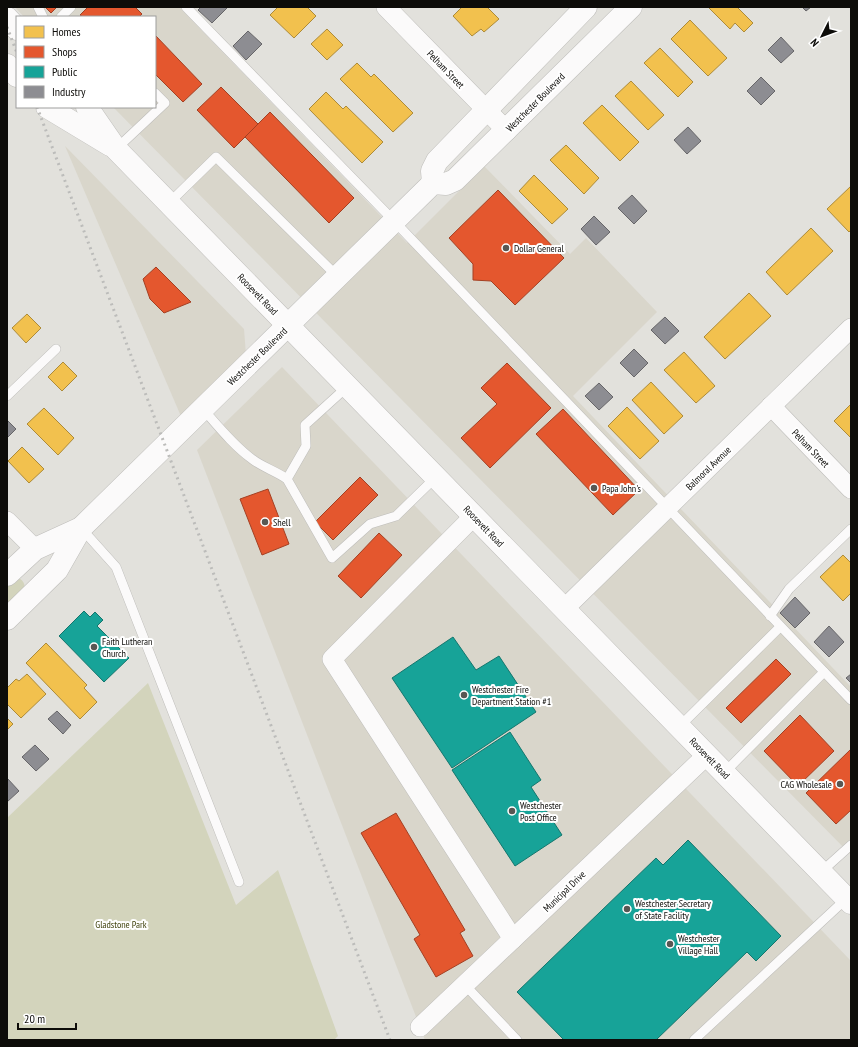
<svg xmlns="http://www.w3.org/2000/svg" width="858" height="1047" viewBox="0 0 858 1047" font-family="'PT Sans Narrow',sans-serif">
<rect width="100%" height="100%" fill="#e2e1dc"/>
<g fill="#d9d6cb">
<path d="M 15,7 L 179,7 L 407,243 L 484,166 L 570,254 L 586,238 L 657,312 L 573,396 L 851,687 L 851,855 L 113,107 L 155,107 L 155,17 L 24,17 Z"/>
<path d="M 65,146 L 244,329 L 246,355 L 183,421 Z"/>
<path d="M 282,367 L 851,961 L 851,1040 L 425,1040 L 197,450 Z"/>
</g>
<g fill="#d3d4bc">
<path d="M 17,577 C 35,586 16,599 7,607 L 7,584 Z"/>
<path d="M 148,683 L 236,905 L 278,870 L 338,1036 L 334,1040 L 7,1040 L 7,818 Z"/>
</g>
<g fill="#f2c14e" stroke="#ad8b39">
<path d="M 278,7 L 307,7 L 316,16 L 294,38 L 270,15 Z"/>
<path d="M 462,7 L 487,7 L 499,19 L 484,32 L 481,29 L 472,36 L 453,16 Z"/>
<path d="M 708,7 L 737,7 L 753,23 L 744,32 L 735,23 L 730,29 Z"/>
<path d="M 690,20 L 727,58 L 708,76 L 671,39 Z"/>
<path d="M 327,29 L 343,45 L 327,60 L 311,44 Z"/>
<path d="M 660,48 L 693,82 L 678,97 L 644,63 Z"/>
<path d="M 357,63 L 371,77 L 374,74 L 413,113 L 393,132 L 340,79 Z"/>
<path d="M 631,81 L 664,115 L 648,130 L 615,96 Z"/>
<path d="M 326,92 L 343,109 L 346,106 L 383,142 L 362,163 L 309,109 Z"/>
<path d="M 602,105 L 639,142 L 620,161 L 583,123 Z"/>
<path d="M 566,145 L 599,178 L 584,194 L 550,160 Z"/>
<path d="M 534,175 L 568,209 L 552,224 L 519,191 Z"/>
<path d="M 851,186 L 851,230 L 849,232 L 827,209 Z"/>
<path d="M 811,228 L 833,251 L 787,295 L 766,272 Z"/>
<path d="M 749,293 L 771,316 L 725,359 L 704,337 Z"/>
<path d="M 27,314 L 41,328 L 26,343 L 12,328 Z"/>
<path d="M 684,352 L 715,386 L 696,403 L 664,370 Z"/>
<path d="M 63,362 L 77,376 L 62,391 L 48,377 Z"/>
<path d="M 651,382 L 683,416 L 664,434 L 632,400 Z"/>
<path d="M 851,404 L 851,438 L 834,421 Z"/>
<path d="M 627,407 L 659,441 L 640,459 L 608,426 Z"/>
<path d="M 44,408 L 74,438 L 58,455 L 27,424 Z"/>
<path d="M 22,447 L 44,469 L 29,483 L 8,461 Z"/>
<path d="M 843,555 L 851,563 L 851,593 L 843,601 L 820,577 Z"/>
<path d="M 46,643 L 87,685 L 84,688 L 97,702 L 80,719 L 26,663 Z"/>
<path d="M 27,674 L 46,694 L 21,718 L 7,704 L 7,688 L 16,679 L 19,681 Z"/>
<path d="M 7,718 L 13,724 L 7,730 Z"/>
</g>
<g fill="#e4572e" stroke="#a44023">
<path d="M 45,7 L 57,7 L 51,13 Z"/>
<path d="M 88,7 L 135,7 L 142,14 L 139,17 L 83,17 L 80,15 Z"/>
<path d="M 155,35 L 202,84 L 183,102 L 155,74 Z"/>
<path d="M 221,87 L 258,124 L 234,148 L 197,110 Z"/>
<path d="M 270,112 L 354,198 L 329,223 L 245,137 Z"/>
<path d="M 498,190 L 564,258 L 515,305 L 491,281 L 473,280 L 473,264 L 449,238 Z"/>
<path d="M 156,267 L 191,302 L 164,313 L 150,299 L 143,279 Z"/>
<path d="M 507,363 L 551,408 L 490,468 L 461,438 L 497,404 L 481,388 Z"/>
<path d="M 563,409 L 639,490 L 613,515 L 536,434 Z"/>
<path d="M 360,477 L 378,495 L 333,540 L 315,522 Z"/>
<path d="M 268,489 L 289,544 L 262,555 L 240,499 Z"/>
<path d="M 379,533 L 402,555 L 361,598 L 338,576 Z"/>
<path d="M 776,659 L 791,674 L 741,723 L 726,708 Z"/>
<path d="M 800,715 L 834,751 L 798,786 L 764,751 Z"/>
<path d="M 851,749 L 851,810 L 836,824 L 806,793 Z"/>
<path d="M 396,813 L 465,930 L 460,933 L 473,956 L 436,977 L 414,939 L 420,935 L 361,833 Z"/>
</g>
<g fill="#17a398" stroke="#14766d">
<path d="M 84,611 L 90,617 L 95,612 L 103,620 L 97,626 L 129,658 L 104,682 L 59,636 Z"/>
<path d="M 453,637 L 476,670 L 499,656 L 536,712 L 452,768 L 392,678 Z"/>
<path d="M 510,732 L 541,780 L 531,787 L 562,835 L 515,866 L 452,770 Z"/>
<path d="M 688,840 L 781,936 L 756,961 L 747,952 L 656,1040 L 564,1040 L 517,992 L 656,858 L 663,865 Z"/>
</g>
<g fill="#8d8d92" stroke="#676669">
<path d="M 201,7 L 226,7 L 227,8 L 212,23 L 198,10 Z"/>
<path d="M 802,7 L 811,7 L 806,11 Z"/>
<path d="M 248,31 L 262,44 L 246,60 L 233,46 Z"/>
<path d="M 781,37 L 794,51 L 781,63 L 768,50 Z"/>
<path d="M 761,77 L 775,91 L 761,105 L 747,91 Z"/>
<path d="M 688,127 L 701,141 L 687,154 L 674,140 Z"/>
<path d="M 632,195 L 647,211 L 634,224 L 618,208 Z"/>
<path d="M 594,216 L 610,232 L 596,245 L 581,229 Z"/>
<path d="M 665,317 L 679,331 L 665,344 L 651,330 Z"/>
<path d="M 634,349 L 648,363 L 634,377 L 620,363 Z"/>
<path d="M 599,383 L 613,397 L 599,410 L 585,396 Z"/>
<path d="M 7,420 L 16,429 L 7,438 Z"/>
<path d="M 795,597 L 810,613 L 795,628 L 780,613 Z"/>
<path d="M 829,626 L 844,642 L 829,657 L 814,642 Z"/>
<path d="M 851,674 L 851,683 L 846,678 Z"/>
<path d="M 57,711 L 71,725 L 63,734 L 48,719 Z"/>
<path d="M 35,745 L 49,759 L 36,771 L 22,757 Z"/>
<path d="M 7,778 L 19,791 L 7,802 Z"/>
</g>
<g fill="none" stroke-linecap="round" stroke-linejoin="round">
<defs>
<g id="lane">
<path d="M 38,7 L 43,17"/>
<path d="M 186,7 L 395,222 L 851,700"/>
<path d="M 61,17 L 71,7"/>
<path d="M 116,149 L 165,103 L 155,93"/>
<path d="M 169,203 L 216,157 L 338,277"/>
<path d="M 7,396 L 56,349"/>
<path d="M 203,409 C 218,426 233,445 252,459 C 262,467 276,471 287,479 L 332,558 L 370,524 L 396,516 L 436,477"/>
<path d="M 287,479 L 306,446 L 305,425 L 348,386"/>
<path d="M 81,528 L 116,567 L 239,882"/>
<path d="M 770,616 L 789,589 L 851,529"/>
<path d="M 679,727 L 780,627"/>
<path d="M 724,773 L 824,672"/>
<path d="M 821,872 L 851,845"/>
<path d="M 465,985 L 517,1040"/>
<path d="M 694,1040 L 847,898"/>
</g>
<g id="street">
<path d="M 386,7 L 507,131"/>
<path d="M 771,406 L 851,489"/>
<path d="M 474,516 L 332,659 L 513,939"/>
<path d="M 7,521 L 35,549"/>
<path d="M 564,609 L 851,328"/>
<path d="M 420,1027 L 707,755"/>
</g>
<g id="secondary">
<path d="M 7,18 L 17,29"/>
<path d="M 7,65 L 17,76"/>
<path d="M 47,107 L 110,145"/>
<path d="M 87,107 L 116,149 L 851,903"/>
<path d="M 433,183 L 432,171 L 437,161 L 586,7"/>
<path d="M 7,575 L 35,549 L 81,528"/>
<path d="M 7,619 L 57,570 L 81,528 L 433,183 L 446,184 L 455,180 L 631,7"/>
</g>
</defs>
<use href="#lane" stroke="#bebdba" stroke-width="10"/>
<use href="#street" stroke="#bebdba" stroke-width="20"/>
<use href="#secondary" stroke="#bebdba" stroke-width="23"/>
<use href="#lane" stroke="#fbfafa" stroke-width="9"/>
<use href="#street" stroke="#fbfafa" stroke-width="19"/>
<use href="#secondary" stroke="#fbfafa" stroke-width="22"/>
<g stroke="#bcbcba" stroke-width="3" stroke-dasharray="2 4" stroke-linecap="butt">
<path d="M 7,27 L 17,53"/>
<path d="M 37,107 L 390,1040"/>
</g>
</g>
<g fill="#585753" stroke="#fff" stroke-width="1.5">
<circle cx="506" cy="248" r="4"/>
<circle cx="594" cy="488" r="4"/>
<circle cx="265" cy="522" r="4"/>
<circle cx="94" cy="647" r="4"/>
<circle cx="464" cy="695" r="4"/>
<circle cx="840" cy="784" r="4"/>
<circle cx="512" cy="811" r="4"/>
<circle cx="627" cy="909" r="4"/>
<circle cx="670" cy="944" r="4"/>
</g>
<g text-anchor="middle" stroke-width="4" stroke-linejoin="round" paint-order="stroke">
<g font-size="10" fill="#0d0c09" stroke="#fff">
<text transform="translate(446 69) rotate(46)" y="4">Pelham Street</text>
<text transform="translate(535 102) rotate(-45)" y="4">Westchester Boulevard</text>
<text transform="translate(258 294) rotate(46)" y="4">Roosevelt Road</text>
<text transform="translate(257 356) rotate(-44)" y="4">Westchester Boulevard</text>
<text transform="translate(811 448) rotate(46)" y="4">Pelham Street</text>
<text transform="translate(708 468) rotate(-44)" y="4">Balmoral Avenue</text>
<text transform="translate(484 526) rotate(46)" y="4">Roosevelt Road</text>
<text transform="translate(710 758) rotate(46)" y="4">Roosevelt Road</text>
<text transform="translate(564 891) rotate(-44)" y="4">Municipal Drive</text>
</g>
<g font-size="10" fill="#0d0c09" stroke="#fff" text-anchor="start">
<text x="514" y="252">Dollar General</text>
<text x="602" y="492">Papa John's</text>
<text x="273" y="526">Shell</text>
<text x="102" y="645">Faith Lutheran<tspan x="102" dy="12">Church</tspan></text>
<text x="472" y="693">Westchester Fire<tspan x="472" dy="12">Department Station #1</tspan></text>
<text x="832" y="788" text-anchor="end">CAG Wholesale</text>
<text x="520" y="809">Westchester<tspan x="520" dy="12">Post Office</tspan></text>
<text x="635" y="907">Westchester Secretary<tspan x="635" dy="12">of State Facility</tspan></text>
<text x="678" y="942">Westchester<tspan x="678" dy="12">Village Hall</tspan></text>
</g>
<g font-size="10" fill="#42440f" stroke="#fff">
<text x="121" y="928">Gladstone Park</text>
</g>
</g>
<rect width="858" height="1047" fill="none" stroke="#0d0c09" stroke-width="16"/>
<rect x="16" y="16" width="140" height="92" fill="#ffffff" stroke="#9e9e9d"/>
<rect x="24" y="26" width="20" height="12" fill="#f2c14e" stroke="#9e9e9d"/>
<text x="52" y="36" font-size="12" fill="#0d0c09">Homes</text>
<rect x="24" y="46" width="20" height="12" fill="#e4572e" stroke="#9e9e9d"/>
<text x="52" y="56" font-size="12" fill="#0d0c09">Shops</text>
<rect x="24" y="66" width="20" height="12" fill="#17a398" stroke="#9e9e9d"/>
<text x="52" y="76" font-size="12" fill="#0d0c09">Public</text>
<rect x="24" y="86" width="20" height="12" fill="#8d8d92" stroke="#9e9e9d"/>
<text x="52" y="96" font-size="12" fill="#0d0c09">Industry</text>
<g transform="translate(822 36) rotate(228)" stroke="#ffffff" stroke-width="3" paint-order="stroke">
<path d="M0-3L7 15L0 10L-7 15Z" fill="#0d0c09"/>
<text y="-6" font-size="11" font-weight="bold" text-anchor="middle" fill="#0d0c09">N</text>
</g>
<path d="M18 1023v6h58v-6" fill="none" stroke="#0d0c09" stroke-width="2"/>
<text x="24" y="1023" font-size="12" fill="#0d0c09" stroke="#ffffff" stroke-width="3" paint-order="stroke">20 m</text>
</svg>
